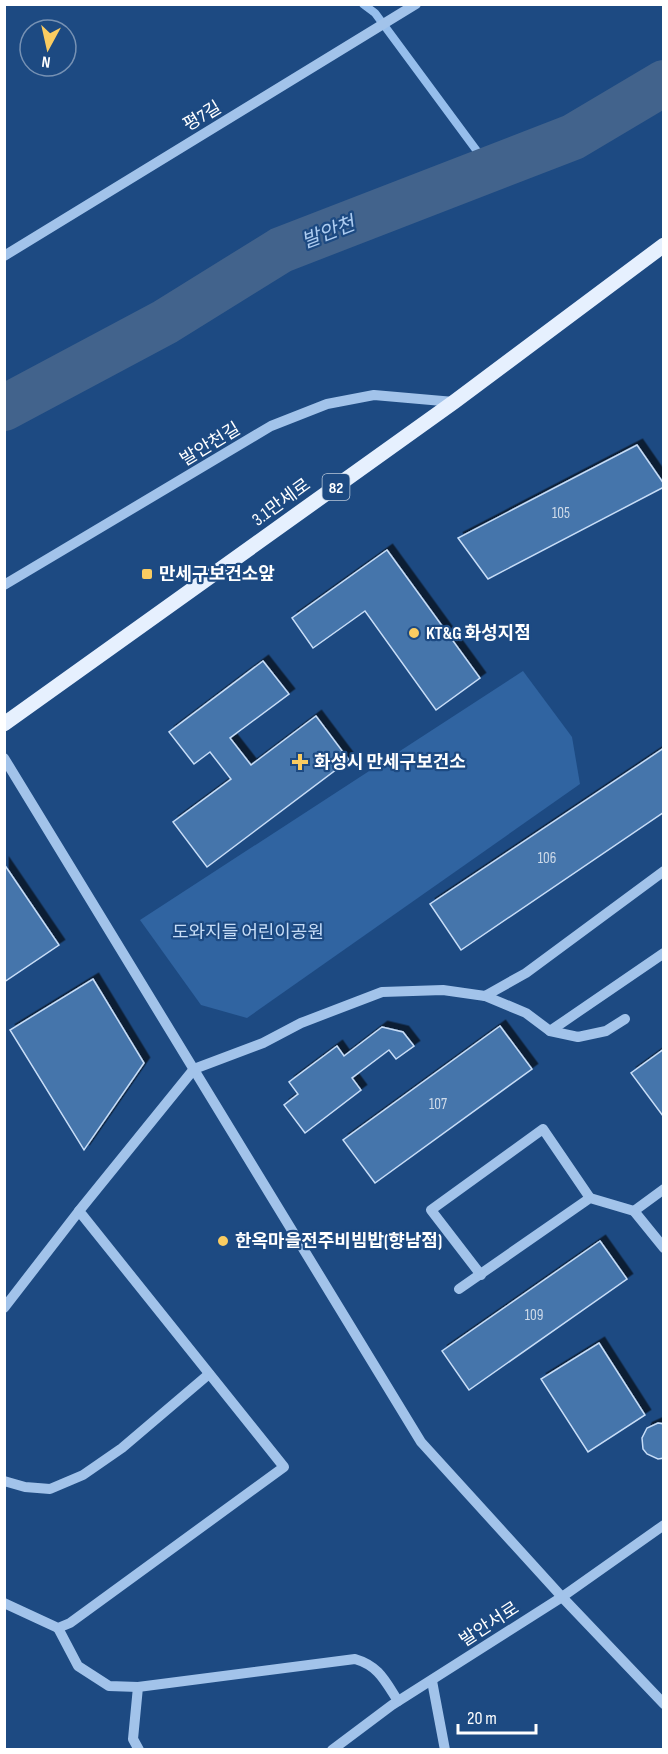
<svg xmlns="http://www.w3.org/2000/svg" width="668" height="1754" viewBox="0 0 668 1754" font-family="'Sofia Sans Condensed','Noto Sans KR',sans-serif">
<defs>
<filter id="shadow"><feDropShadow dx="5.5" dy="-5.5" stdDeviation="0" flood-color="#0009"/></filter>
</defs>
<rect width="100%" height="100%" fill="#1d4a82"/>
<path fill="#3064a1" d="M 523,671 L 572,737 L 580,784 L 247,1018 L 201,1005 L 140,920 Z"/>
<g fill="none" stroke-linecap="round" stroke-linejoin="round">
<path stroke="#96beec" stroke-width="8" d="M 363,4 L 375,13 L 491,170"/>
<path stroke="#42638c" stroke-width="46" d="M 4,408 L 165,322 L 281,250 L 573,137 L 664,83"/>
</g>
<g fill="#4574ab" stroke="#c7ddf7" stroke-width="1.5" filter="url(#shadow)">
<path d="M 637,445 L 664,484 L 664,487 L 488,579 L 458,538 Z"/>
<path d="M 387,550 L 480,678 L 436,710 L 365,611 L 313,648 L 292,618 Z"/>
<path d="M 263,661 L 289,694 L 230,738 L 251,765 L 316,716 L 349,760 L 207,867 L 173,822 L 231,779 L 210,752 L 194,764 L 169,732 Z"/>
<path d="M 664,748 L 664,812 L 461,950 L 430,904 Z"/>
<path d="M 4,864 L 59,945 L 4,982 Z"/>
<path d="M 93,979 L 144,1063 L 84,1150 L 10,1030 Z"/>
<path d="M 500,1026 L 532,1069 L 375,1183 L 343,1140 Z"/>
<path d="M 382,1027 L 403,1032 L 414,1046 L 396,1059 L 389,1050 L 352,1078 L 361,1090 L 305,1133 L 284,1105 L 298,1094 L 289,1082 L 337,1046 L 344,1056 Z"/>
<path d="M 664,1049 L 664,1116 L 663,1116 L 631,1073 Z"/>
<path d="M 600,1241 L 627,1279 L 469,1390 L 442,1351 Z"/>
<path d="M 599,1343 L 645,1415 L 588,1452 L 541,1379 Z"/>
<path d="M 658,1423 L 664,1424 L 664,1458 L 658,1459 L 647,1454 L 643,1449 L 642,1438 L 647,1428 Z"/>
</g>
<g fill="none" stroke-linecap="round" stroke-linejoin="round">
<g stroke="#a2c3ea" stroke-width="10">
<path d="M 4,256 L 416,4"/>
<path d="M 4,585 L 271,426 L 327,404 L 374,395 L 454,402"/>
<path d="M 4,758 L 421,1442 L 562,1597 L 664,1704"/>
<path d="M 485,996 L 526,1013 L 550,1031 L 578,1037 L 606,1031 L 625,1019"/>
<path d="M 550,1031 L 664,953"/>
<path d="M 664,1189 L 634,1211 L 664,1248"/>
<path d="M 481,1275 L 431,1210 L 543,1129 L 590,1198"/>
<path d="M 459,1289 L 590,1198 L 634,1211"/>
<path d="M 4,1308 L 79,1211"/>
<path d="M 4,1481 L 25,1487 L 50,1489 L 83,1475 L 122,1448 L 209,1374"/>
<path d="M 4,1603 L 58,1628 L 70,1623 L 284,1467 L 79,1211 L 194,1069 L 263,1043 L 301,1023 L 382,992 L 443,990 L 485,996 L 526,973 L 664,871"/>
<path d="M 58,1628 L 78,1666 L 109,1686 L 138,1687"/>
<path d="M 432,1681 L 445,1750"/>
<path d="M 139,1750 L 133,1739 L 138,1687 L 355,1659 C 379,1666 385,1681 398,1701"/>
<path d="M 332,1750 L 392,1705 L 562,1597 L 664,1525"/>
</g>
<path stroke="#e6f0fe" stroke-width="15" d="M 4,724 L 454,402 L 664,245"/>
</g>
<g fill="#facc61" stroke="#1d4a82" stroke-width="2">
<rect x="141" y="568" width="12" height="12" rx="3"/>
<circle cx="414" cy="633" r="6"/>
<path d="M297 753h6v6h6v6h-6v6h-6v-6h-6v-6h6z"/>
<circle cx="223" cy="1241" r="6"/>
</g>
<g text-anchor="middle" stroke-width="4.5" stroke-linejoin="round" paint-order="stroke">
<g font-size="15" fill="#d0dcea">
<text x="561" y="518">105</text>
<text x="547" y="863">106</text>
<text x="438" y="1109">107</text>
<text x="534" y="1320">109</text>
</g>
<rect fill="#1d4a82" stroke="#bbc9da" stroke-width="1.5" x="322.5" y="474" width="27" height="26" rx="4.5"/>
<g font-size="16" font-weight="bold" fill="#fff">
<text x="336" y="493">82</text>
</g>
<g font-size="18" fill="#fff" stroke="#1d4a82">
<text transform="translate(202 116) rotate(-31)" y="6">평7길</text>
<text transform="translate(210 444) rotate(-31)" y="6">발안천길</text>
<text transform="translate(281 502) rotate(-36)" y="6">3.1만세로</text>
<text transform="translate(489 1624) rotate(-33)" y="6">발안서로</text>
</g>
<g font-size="18" font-weight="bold" fill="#fff" stroke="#1d4a82" text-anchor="start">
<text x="159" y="580">만세구보건소앞</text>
<text x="426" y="639">KT&amp;G 화성지점</text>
<text x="314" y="768">화성시 만세구보건소</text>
<text x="235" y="1247">한옥마을전주비빔밥(향남점)</text>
</g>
<g font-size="18" fill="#c7ddf7" stroke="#1d4a82">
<text x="248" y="938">도와지들 어린이공원</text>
</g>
<g font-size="20" font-style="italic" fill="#aecdf1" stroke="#1d4a82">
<text transform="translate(328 232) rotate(-21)" y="7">발안천</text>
</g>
</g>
<rect width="668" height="1754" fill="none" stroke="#ffffff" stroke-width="12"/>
<g transform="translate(48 48) rotate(188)"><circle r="28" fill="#1d4a82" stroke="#7792b4" stroke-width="1.5"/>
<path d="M0-4.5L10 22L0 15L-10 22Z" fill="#facc61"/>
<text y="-9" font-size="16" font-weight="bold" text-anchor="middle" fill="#ffffff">N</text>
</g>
<path d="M458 1724v9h78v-9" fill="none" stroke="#ffffff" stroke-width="3"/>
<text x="467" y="1724" font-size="18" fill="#ffffff" stroke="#1d4a82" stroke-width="4.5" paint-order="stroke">20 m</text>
</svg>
